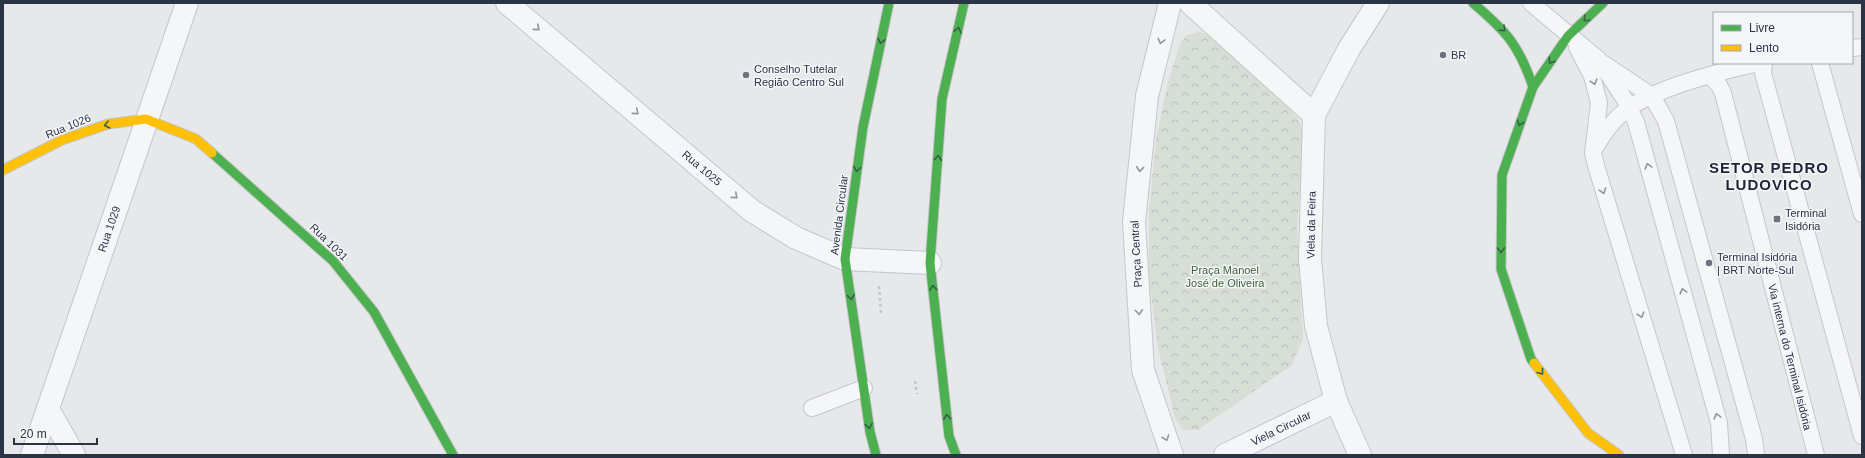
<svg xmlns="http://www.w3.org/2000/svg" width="1865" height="458" viewBox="0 0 1865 458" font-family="Helvetica,sans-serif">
<defs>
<pattern id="forest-crowns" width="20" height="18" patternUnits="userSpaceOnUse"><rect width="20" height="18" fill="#d6ded6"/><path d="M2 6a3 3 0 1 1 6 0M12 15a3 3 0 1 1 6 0" fill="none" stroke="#b8bfb9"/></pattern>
</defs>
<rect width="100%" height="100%" fill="#e6e8ea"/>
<path fill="url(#forest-crowns)" d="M 1200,32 L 1211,36 L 1287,107 L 1298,119 L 1304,133 L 1297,228 L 1303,339 L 1292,365 L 1198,430 L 1183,430 L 1175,418 L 1158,348 L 1149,278 L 1149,209 L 1156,140 L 1167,86 L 1180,44 L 1187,35 Z"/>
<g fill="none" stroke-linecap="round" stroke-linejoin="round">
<defs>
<g id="lane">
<path d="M 1531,3 L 1599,60 L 1625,100 L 1636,122 L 1719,423 L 1721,455"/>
<path d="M 1577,47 L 1592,76 L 1599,103 L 1593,153 L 1597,169 L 1684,455"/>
<path d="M 1852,48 L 1862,47"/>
<path d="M 1764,63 L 1763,73 L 1862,436"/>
<path d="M 1820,63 L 1862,214"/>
<path d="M 1604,64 L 1652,96 L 1666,121 L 1754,439 L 1756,455"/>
<path d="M 1710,76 L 1719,85 L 1723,93 L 1816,455"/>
<path d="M 1596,146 C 1604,132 1616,117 1630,107 C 1663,86 1721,71 1760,63"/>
<path d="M 812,408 L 864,388"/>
</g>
<g id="street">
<path d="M 507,3 L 752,211 L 796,238 L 845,259 L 930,263"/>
<path d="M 1170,3 L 1147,96 L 1134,222 L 1143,370 L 1172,455"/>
<path d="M 1190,3 L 1314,115"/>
<path d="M 48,409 L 74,455"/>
<path d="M 32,455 L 187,3"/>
<path d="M 1225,455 L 1336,401"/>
<path d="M 1360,455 L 1336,401 L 1316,326 L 1310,259 L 1314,115 L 1349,49 L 1378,3"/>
</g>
<g id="fast">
<path d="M 1473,3 C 1506,31 1519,45 1533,87"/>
<path d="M 212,153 L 333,261 L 374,312 L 453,455"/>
<path d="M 1534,363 L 1531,359 L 1501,269 L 1502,175 L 1533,87 L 1568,36 L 1603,3"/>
<path d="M 876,455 L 870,432 L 845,259 L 863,127 L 889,3"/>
<path d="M 956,455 L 949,436 L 930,263 L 942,99 L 964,3"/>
</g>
<g id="slow">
<path d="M 3,170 L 62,140 L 108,124 L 146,119 L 196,139 L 212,153"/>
<path d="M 1534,363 L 1588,433 L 1619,455"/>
</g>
</defs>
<use href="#lane" stroke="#c4c6c8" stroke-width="18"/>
<use href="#street" stroke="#c4c6c8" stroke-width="24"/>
<use href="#fast" stroke="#c4c6c8" stroke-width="11"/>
<use href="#slow" stroke="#c4c6c8" stroke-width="11"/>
<g stroke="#c5c6ca" stroke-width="2.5" stroke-dasharray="3 3" stroke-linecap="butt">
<path d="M 879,286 L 881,313"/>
<path d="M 915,381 L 917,394"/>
</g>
<use href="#lane" stroke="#f5f6f7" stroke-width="16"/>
<use href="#street" stroke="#f5f6f7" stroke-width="22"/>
<use href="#fast" stroke="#4caf50" stroke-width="9"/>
<use href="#slow" stroke="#ffc107" stroke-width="9"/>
</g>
<defs><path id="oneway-chevron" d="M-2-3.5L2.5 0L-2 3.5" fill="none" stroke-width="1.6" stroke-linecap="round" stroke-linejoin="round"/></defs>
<g stroke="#375f49">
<use href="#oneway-chevron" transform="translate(1586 19) rotate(137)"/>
<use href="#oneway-chevron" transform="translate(1503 29) rotate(44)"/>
<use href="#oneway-chevron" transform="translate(958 30) rotate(-77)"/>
<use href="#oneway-chevron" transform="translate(881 41) rotate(102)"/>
<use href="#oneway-chevron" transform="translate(1551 61) rotate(126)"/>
<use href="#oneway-chevron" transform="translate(1520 123) rotate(109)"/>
<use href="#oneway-chevron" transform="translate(107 125) rotate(166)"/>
<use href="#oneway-chevron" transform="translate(938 158) rotate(-86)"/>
<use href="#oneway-chevron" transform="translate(857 169) rotate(98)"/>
<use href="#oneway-chevron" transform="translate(1501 250) rotate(90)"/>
<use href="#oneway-chevron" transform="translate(933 288) rotate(-96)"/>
<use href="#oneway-chevron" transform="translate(851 297) rotate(82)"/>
<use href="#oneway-chevron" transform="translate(1541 372) rotate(52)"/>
<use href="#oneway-chevron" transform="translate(947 417) rotate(-96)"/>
<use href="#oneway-chevron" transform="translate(869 426) rotate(81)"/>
</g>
<g stroke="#90959e">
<use href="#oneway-chevron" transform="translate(537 28) rotate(40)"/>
<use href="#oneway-chevron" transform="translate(1161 41) rotate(104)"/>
<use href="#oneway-chevron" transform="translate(1594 82) rotate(74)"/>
<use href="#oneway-chevron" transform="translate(636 112) rotate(40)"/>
<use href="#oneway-chevron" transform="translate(1648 166) rotate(-105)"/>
<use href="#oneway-chevron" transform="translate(1140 169) rotate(96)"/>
<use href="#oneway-chevron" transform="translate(1603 191) rotate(73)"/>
<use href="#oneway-chevron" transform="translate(735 196) rotate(40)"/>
<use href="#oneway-chevron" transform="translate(1683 291) rotate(-105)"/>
<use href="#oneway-chevron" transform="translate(1139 312) rotate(86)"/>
<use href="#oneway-chevron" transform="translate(1641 315) rotate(73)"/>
<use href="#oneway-chevron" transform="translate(1717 416) rotate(-105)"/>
<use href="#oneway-chevron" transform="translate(1166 438) rotate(71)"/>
</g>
<g fill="#6c737f" stroke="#f4f6f9" stroke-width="1.5">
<circle cx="1443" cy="55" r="4"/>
<circle cx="746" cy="75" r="4"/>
<rect x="1773" y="215" width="8" height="8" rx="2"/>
<circle cx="1709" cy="263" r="4"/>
</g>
<g text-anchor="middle" stroke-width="3" stroke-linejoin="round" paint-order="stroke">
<g font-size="11" fill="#2b3445" stroke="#f4f6f9" text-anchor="start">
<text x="1451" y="59">BR</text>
<text x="754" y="73">Conselho Tutelar<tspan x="754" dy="13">Região Centro Sul</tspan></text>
<text x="1785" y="217">Terminal<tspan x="1785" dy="13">Isidória</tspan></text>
<text x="1717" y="261">Terminal Isidória<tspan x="1717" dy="13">| BRT Norte-Sul</tspan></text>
</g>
<g font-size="11" fill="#2b3445" stroke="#f4f6f9">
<text transform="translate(68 126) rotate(-22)" y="4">Rua 1026</text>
<text transform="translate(702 168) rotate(40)" y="4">Rua 1025</text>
<text transform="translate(839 215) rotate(-83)" y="4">Avenida Circular</text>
<text transform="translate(1311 225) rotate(-89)" y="4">Viela da Feira</text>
<text transform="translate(109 229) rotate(-71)" y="4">Rua 1029</text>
<text transform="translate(329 242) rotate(44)" y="4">Rua 1031</text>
<text transform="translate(1136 254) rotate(-93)" y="4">Praça Central</text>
<text transform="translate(1790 357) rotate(76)" y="4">Via interna do Terminal Isidória</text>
<text transform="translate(1281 428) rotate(-26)" y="4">Viela Circular</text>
</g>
<g font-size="11" fill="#3f6138" stroke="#f4f6f9">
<text x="1225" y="274">Praça Manoel<tspan x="1225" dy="13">José de Oliveira</tspan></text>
</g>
<g font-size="15" font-weight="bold" letter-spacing="1" fill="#1d2536" stroke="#f4f6f9">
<text x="1769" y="173">SETOR PEDRO<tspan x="1769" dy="17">LUDOVICO</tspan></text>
</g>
</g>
<rect width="1865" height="458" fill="none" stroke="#2b3445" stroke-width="8"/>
<rect x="1713" y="12" width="140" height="52" fill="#f4f6f9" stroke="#a4a8b1"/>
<rect x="1721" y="25" width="20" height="6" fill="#4caf50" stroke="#a4a8b1"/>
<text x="1749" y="32" font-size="12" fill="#2b3445">Livre</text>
<rect x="1721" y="45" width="20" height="6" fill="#ffc107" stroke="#a4a8b1"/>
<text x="1749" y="52" font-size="12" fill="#2b3445">Lento</text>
<path d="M14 438v6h83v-6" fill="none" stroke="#2b3445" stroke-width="2"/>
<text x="20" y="438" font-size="12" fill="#2b3445" stroke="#f4f6f9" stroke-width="3" paint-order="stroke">20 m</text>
</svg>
